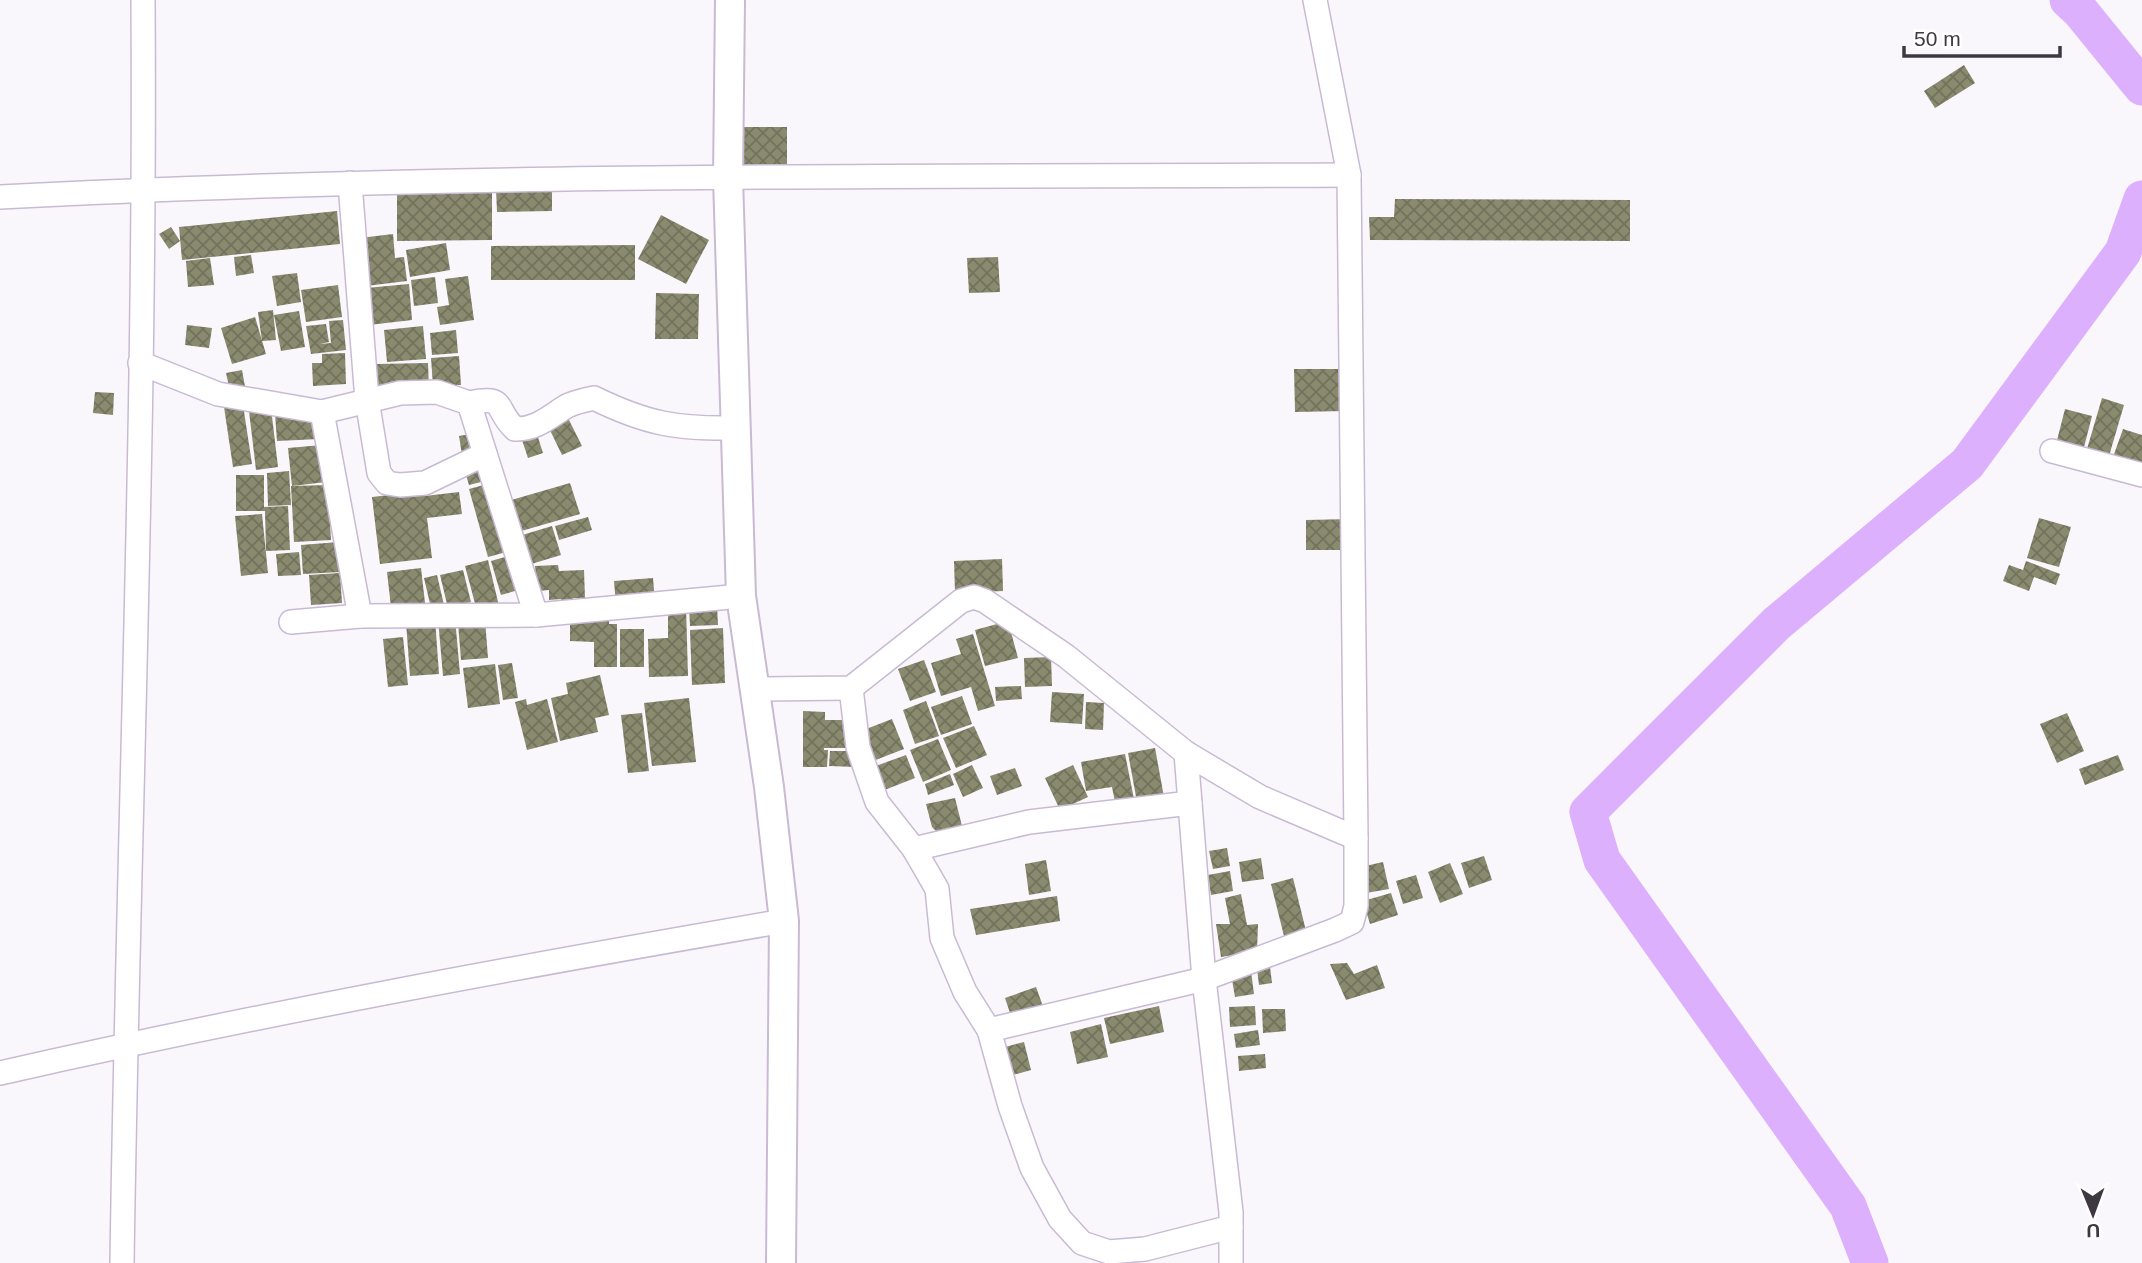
<svg xmlns="http://www.w3.org/2000/svg" width="2142" height="1263" viewBox="0 0 2142 1263" font-family="Helvetica,sans-serif">
<defs>
<pattern id="building-cross-hatch" width="8" height="8" patternUnits="userSpaceOnUse" patternTransform="scale(1.75)"><rect width="8" height="8" fill="#8a8a6f"/><path d="M0 0l8 8M0 8l8-8" fill="none" stroke="#72725d"/></pattern>
</defs>
<rect width="100%" height="100%" fill="#faf7fc"/>
<g fill="none" stroke-linecap="round" stroke-linejoin="round">
<g stroke="#ddb0fd" stroke-width="37">
<path d="M 2068,0 L 2081,12 L 2142,87"/>
<path d="M 1870,1263 L 1848,1206 L 1602,860 L 1588,812 L 1776,624 L 1967,464 L 2123,252 L 2142,199"/>
</g>
</g>
<g fill="url(#building-cross-hatch)">
<path d="M 1964,65 L 1975,83 L 1935,108 L 1924,91 Z"/>
<rect x="744" y="127" width="43" height="42"/>
<path d="M 492,185 L 492,240 L 397,241 L 397,186 Z"/>
<path d="M 552,188 L 552,211 L 497,212 L 496,189 Z"/>
<path d="M 1395,199 L 1630,200 L 1630,241 L 1370,240 L 1369,217 L 1394,217 Z"/>
<path d="M 337,211 L 340,244 L 182,260 L 179,227 Z"/>
<path d="M 661,215 L 709,240 L 686,284 L 638,259 Z"/>
<path d="M 171,227 L 180,241 L 169,249 L 159,234 Z"/>
<path d="M 393,234 L 395,258 L 404,257 L 407,281 L 366,286 L 360,238 Z"/>
<path d="M 446,243 L 450,270 L 410,277 L 406,250 Z"/>
<path d="M 635,245 L 635,280 L 491,280 L 491,246 Z"/>
<path d="M 251,255 L 254,273 L 236,276 L 234,257 Z"/>
<path d="M 998,257 L 1000,292 L 969,293 L 967,258 Z"/>
<path d="M 210,258 L 214,285 L 188,287 L 186,261 Z"/>
<path d="M 297,273 L 301,302 L 277,306 L 272,276 Z"/>
<path d="M 468,276 L 474,320 L 440,325 L 437,307 L 449,305 L 445,279 Z"/>
<path d="M 435,277 L 438,303 L 414,306 L 411,280 Z"/>
<path d="M 409,284 L 412,320 L 369,325 L 366,288 Z"/>
<path d="M 338,285 L 342,317 L 306,322 L 301,290 Z"/>
<path d="M 656,293 L 699,294 L 698,339 L 655,339 Z"/>
<path d="M 273,310 L 276,340 L 262,341 L 258,312 Z"/>
<path d="M 299,311 L 305,347 L 281,351 L 274,315 Z"/>
<path d="M 255,317 L 266,354 L 232,364 L 221,328 Z"/>
<path d="M 343,320 L 346,350 L 311,354 L 306,326 L 326,324 L 329,342 L 320,344 L 331,343 L 329,321 Z"/>
<path d="M 187,325 L 212,328 L 209,348 L 185,345 Z"/>
<path d="M 423,326 L 426,359 L 387,362 L 384,330 Z"/>
<path d="M 456,330 L 458,353 L 432,355 L 430,333 Z"/>
<path d="M 345,353 L 346,384 L 313,386 L 312,363 L 322,363 L 322,354 Z"/>
<path d="M 459,356 L 461,385 L 433,386 L 431,358 Z"/>
<path d="M 428,363 L 429,389 L 376,390 L 376,364 Z"/>
<path d="M 1294,369 L 1344,369 L 1345,411 L 1295,412 Z"/>
<path d="M 242,370 L 246,392 L 231,395 L 226,373 Z"/>
<path d="M 95,392 L 114,393 L 113,415 L 93,413 Z"/>
<path d="M 2102,398 L 2124,405 L 2109,456 L 2087,449 Z"/>
<path d="M 243,405 L 252,464 L 233,467 L 224,407 Z"/>
<path d="M 271,408 L 278,467 L 256,470 L 249,411 Z"/>
<path d="M 2065,409 L 2092,416 L 2082,455 L 2055,448 Z"/>
<path d="M 318,412 L 319,439 L 277,441 L 275,414 Z"/>
<path d="M 567,416 L 582,446 L 562,455 L 547,424 Z"/>
<path d="M 535,428 L 543,453 L 528,458 L 520,434 Z"/>
<path d="M 2123,429 L 2142,435 L 2142,470 L 2112,460 Z"/>
<path d="M 476,433 L 479,452 L 462,455 L 459,436 Z"/>
<path d="M 322,445 L 326,482 L 292,486 L 288,448 Z"/>
<path d="M 484,459 L 489,480 L 469,485 L 463,465 Z"/>
<path d="M 289,471 L 291,505 L 268,506 L 267,473 Z"/>
<path d="M 236,475 L 264,475 L 264,507 L 288,506 L 290,550 L 266,551 L 265,511 L 236,511 Z"/>
<path d="M 491,483 L 510,551 L 488,557 L 469,489 Z"/>
<path d="M 570,483 L 580,514 L 518,532 L 508,501 Z"/>
<path d="M 328,485 L 331,540 L 294,542 L 291,486 Z"/>
<path d="M 424,491 L 425,496 L 459,492 L 462,514 L 427,518 L 432,558 L 380,564 L 372,497 Z"/>
<path d="M 262,514 L 268,573 L 241,576 L 235,516 Z"/>
<path d="M 588,517 L 592,530 L 559,540 L 555,526 Z"/>
<path d="M 2039,518 L 2071,527 L 2059,567 L 2027,558 Z"/>
<path d="M 1350,519 L 1350,550 L 1306,550 L 1306,520 Z"/>
<path d="M 552,526 L 561,555 L 528,565 L 519,536 Z"/>
<path d="M 339,542 L 340,572 L 303,574 L 301,545 Z"/>
<path d="M 299,552 L 301,575 L 278,576 L 276,554 Z"/>
<path d="M 515,554 L 525,588 L 501,595 L 491,561 Z"/>
<path d="M 1002,559 L 1003,591 L 955,593 L 954,561 Z"/>
<path d="M 488,560 L 499,606 L 477,611 L 465,566 Z"/>
<path d="M 2026,561 L 2060,574 L 2056,585 L 2034,577 L 2029,591 L 2003,581 L 2009,565 L 2023,570 Z"/>
<path d="M 558,565 L 559,571 L 584,570 L 585,598 L 573,598 L 574,606 L 562,607 L 561,599 L 549,600 L 549,590 L 537,591 L 535,566 Z"/>
<path d="M 421,568 L 425,603 L 391,607 L 387,572 Z"/>
<path d="M 463,570 L 471,602 L 448,608 L 440,575 Z"/>
<path d="M 340,573 L 342,603 L 311,605 L 309,575 Z"/>
<path d="M 437,575 L 444,605 L 431,608 L 424,578 Z"/>
<path d="M 653,578 L 655,602 L 616,605 L 614,581 Z"/>
<path d="M 717,605 L 718,625 L 690,626 L 689,607 Z"/>
<path d="M 668,606 L 686,606 L 688,676 L 649,677 L 648,639 L 668,638 Z"/>
<path d="M 570,614 L 609,614 L 609,624 L 617,624 L 617,667 L 594,667 L 594,642 L 570,641 Z"/>
<path d="M 455,618 L 460,674 L 443,676 L 438,619 Z"/>
<path d="M 435,619 L 439,674 L 410,676 L 406,622 Z"/>
<path d="M 485,620 L 488,658 L 461,660 L 458,623 Z"/>
<path d="M 1008,621 L 1018,658 L 985,666 L 975,630 Z"/>
<path d="M 723,628 L 725,683 L 692,685 L 690,630 Z"/>
<rect x="620" y="629" width="24" height="38"/>
<path d="M 973,634 L 995,706 L 978,711 L 971,687 L 941,696 L 931,663 L 961,654 L 956,639 Z"/>
<path d="M 403,637 L 408,685 L 388,687 L 383,639 Z"/>
<path d="M 1051,657 L 1052,686 L 1025,687 L 1024,658 Z"/>
<path d="M 924,660 L 936,692 L 910,701 L 898,669 Z"/>
<path d="M 512,663 L 518,698 L 503,700 L 498,665 Z"/>
<path d="M 495,664 L 500,704 L 468,708 L 463,668 Z"/>
<path d="M 600,675 L 609,715 L 595,718 L 598,732 L 560,741 L 551,698 L 568,694 L 566,683 Z"/>
<path d="M 1021,686 L 1022,699 L 996,701 L 995,687 Z"/>
<path d="M 1052,692 L 1084,694 L 1082,724 L 1050,722 Z"/>
<path d="M 962,696 L 972,724 L 941,735 L 931,707 Z"/>
<path d="M 689,698 L 696,762 L 652,766 L 644,703 Z"/>
<path d="M 526,699 L 527,705 L 547,699 L 558,742 L 527,750 L 515,702 Z"/>
<path d="M 926,701 L 939,736 L 915,744 L 903,710 Z"/>
<path d="M 1086,702 L 1104,703 L 1103,730 L 1085,729 Z"/>
<path d="M 803,711 L 825,712 L 825,720 L 850,720 L 850,748 L 824,748 L 824,750 L 828,750 L 827,767 L 803,767 Z"/>
<path d="M 642,713 L 649,771 L 628,773 L 621,715 Z"/>
<path d="M 2067,713 L 2084,751 L 2057,763 L 2040,724 Z"/>
<path d="M 892,719 L 904,749 L 873,761 L 861,731 Z"/>
<path d="M 974,726 L 987,755 L 956,768 L 943,738 Z"/>
<path d="M 938,739 L 951,770 L 923,782 L 910,750 Z"/>
<path d="M 1155,748 L 1164,797 L 1137,802 L 1128,753 Z"/>
<path d="M 830,751 L 855,751 L 855,767 L 829,766 Z"/>
<path d="M 1125,754 L 1135,804 L 1116,807 L 1112,787 L 1086,791 L 1081,762 Z"/>
<path d="M 906,755 L 915,778 L 882,791 L 873,767 Z"/>
<path d="M 2118,755 L 2124,770 L 2085,785 L 2079,769 Z"/>
<path d="M 972,765 L 983,788 L 963,797 L 953,774 Z"/>
<path d="M 1073,765 L 1088,797 L 1060,810 L 1045,778 Z"/>
<path d="M 1015,768 L 1022,786 L 997,795 L 990,776 Z"/>
<path d="M 950,774 L 954,785 L 928,795 L 925,784 Z"/>
<path d="M 955,798 L 963,830 L 939,834 L 932,827 L 926,804 Z"/>
<path d="M 1227,848 L 1230,866 L 1213,869 L 1209,851 Z"/>
<path d="M 1484,856 L 1492,880 L 1469,888 L 1461,863 Z"/>
<path d="M 1261,858 L 1264,879 L 1242,882 L 1239,862 Z"/>
<path d="M 1046,860 L 1051,891 L 1029,895 L 1025,864 Z"/>
<path d="M 1383,862 L 1389,889 L 1366,893 L 1361,867 Z"/>
<path d="M 1450,863 L 1463,894 L 1440,903 L 1428,872 Z"/>
<path d="M 1230,871 L 1233,891 L 1211,895 L 1208,875 Z"/>
<path d="M 1416,875 L 1423,898 L 1403,904 L 1396,881 Z"/>
<path d="M 1293,878 L 1307,935 L 1285,940 L 1271,884 Z"/>
<path d="M 1391,893 L 1398,915 L 1370,924 L 1363,901 Z"/>
<path d="M 1241,894 L 1247,925 L 1258,924 L 1257,951 L 1221,957 L 1216,924 L 1230,924 L 1225,898 Z"/>
<path d="M 1057,896 L 1060,921 L 976,935 L 970,909 Z"/>
<path d="M 1347,963 L 1354,974 L 1377,965 L 1385,988 L 1346,1000 L 1330,964 Z"/>
<path d="M 1270,967 L 1272,983 L 1259,985 L 1257,969 Z"/>
<path d="M 1251,971 L 1254,994 L 1235,997 L 1231,974 Z"/>
<path d="M 1036,987 L 1045,1012 L 1013,1022 L 1005,998 Z"/>
<path d="M 1159,1006 L 1164,1032 L 1110,1044 L 1104,1018 Z"/>
<path d="M 1255,1006 L 1256,1025 L 1230,1027 L 1229,1007 Z"/>
<path d="M 1262,1009 L 1285,1009 L 1286,1031 L 1263,1033 Z"/>
<path d="M 1101,1024 L 1108,1057 L 1077,1064 L 1070,1032 Z"/>
<path d="M 1258,1030 L 1260,1045 L 1236,1048 L 1234,1034 Z"/>
<path d="M 1024,1042 L 1031,1070 L 1013,1075 L 1005,1047 Z"/>
<path d="M 1265,1054 L 1266,1068 L 1239,1071 L 1238,1056 Z"/>
</g>
<g fill="none" stroke-linecap="round" stroke-linejoin="round">
<defs>
<g id="minor">
<path d="M 350,183 L 367,400 L 379,473 L 387,483 L 400,485 L 425,483 L 485,454"/>
<path d="M 0,197 C 449,173 899,177 1349,175"/>
<path d="M 140,363 L 218,394 L 322,412 L 400,393 L 437,392 L 469,403 L 536,615"/>
<path d="M 469,403 C 508,395 493,408 515,429 C 536,430 550,416 567,406 C 575,402 585,400 594,398 C 647,424 677,429 735,428"/>
<path d="M 322,412 L 360,616"/>
<path d="M 2052,451 L 2142,475"/>
<path d="M 291,622 L 360,616 L 536,615 L 741,596"/>
<path d="M 851,688 L 858,747 L 877,802 L 914,849 L 937,889 L 942,938 L 965,992 L 989,1030 L 1010,1106 L 1032,1168 L 1060,1219 L 1082,1243 L 1109,1252 L 1145,1249 L 1231,1227"/>
<path d="M 755,689 L 851,688 L 961,601 L 974,597 L 985,601 L 1066,656 L 1186,753 L 1260,797 L 1356,838"/>
<path d="M 1186,753 L 1204,979 L 1231,1212 L 1231,1263"/>
<path d="M 914,849 L 1029,822 L 1190,803"/>
<path d="M 989,1030 L 1204,979 L 1335,930 L 1352,922 L 1356,906 L 1356,838 L 1349,175 L 1315,0"/>
<path d="M 0,1073 C 260,1014 522,966 784,921"/>
<path d="M 122,1263 C 128,842 146,421 143,0"/>
</g>
<path id="tertiary" d="M 730,0 L 728,178 L 741,596 L 769,787 L 784,921 L 781,1263"/>
</defs>
<use href="#minor" stroke="#c9bad4" stroke-width="26"/>
<use href="#tertiary" stroke="#c9bad4" stroke-width="32"/>
<use href="#minor" stroke="#fff" stroke-width="23"/>
<use href="#tertiary" stroke="#fff" stroke-width="28"/>
</g>
<g transform="translate(2093 1214) rotate(179)" stroke="#ffffff" stroke-width="5" paint-order="stroke">
<path d="M0-5L12 26L0 18L-12 26Z" fill="#3e3843"/>
<text y="-10" font-size="19" font-weight="bold" text-anchor="middle" fill="#3e3843">U</text>
</g>
<path d="M1904 46v10h156v-10" fill="none" stroke="#3e3843" stroke-width="3.5"/>
<text x="1914" y="46" font-size="21" fill="#3e3843" stroke="#ffffff" stroke-width="5" paint-order="stroke">50 m</text>
</svg>
